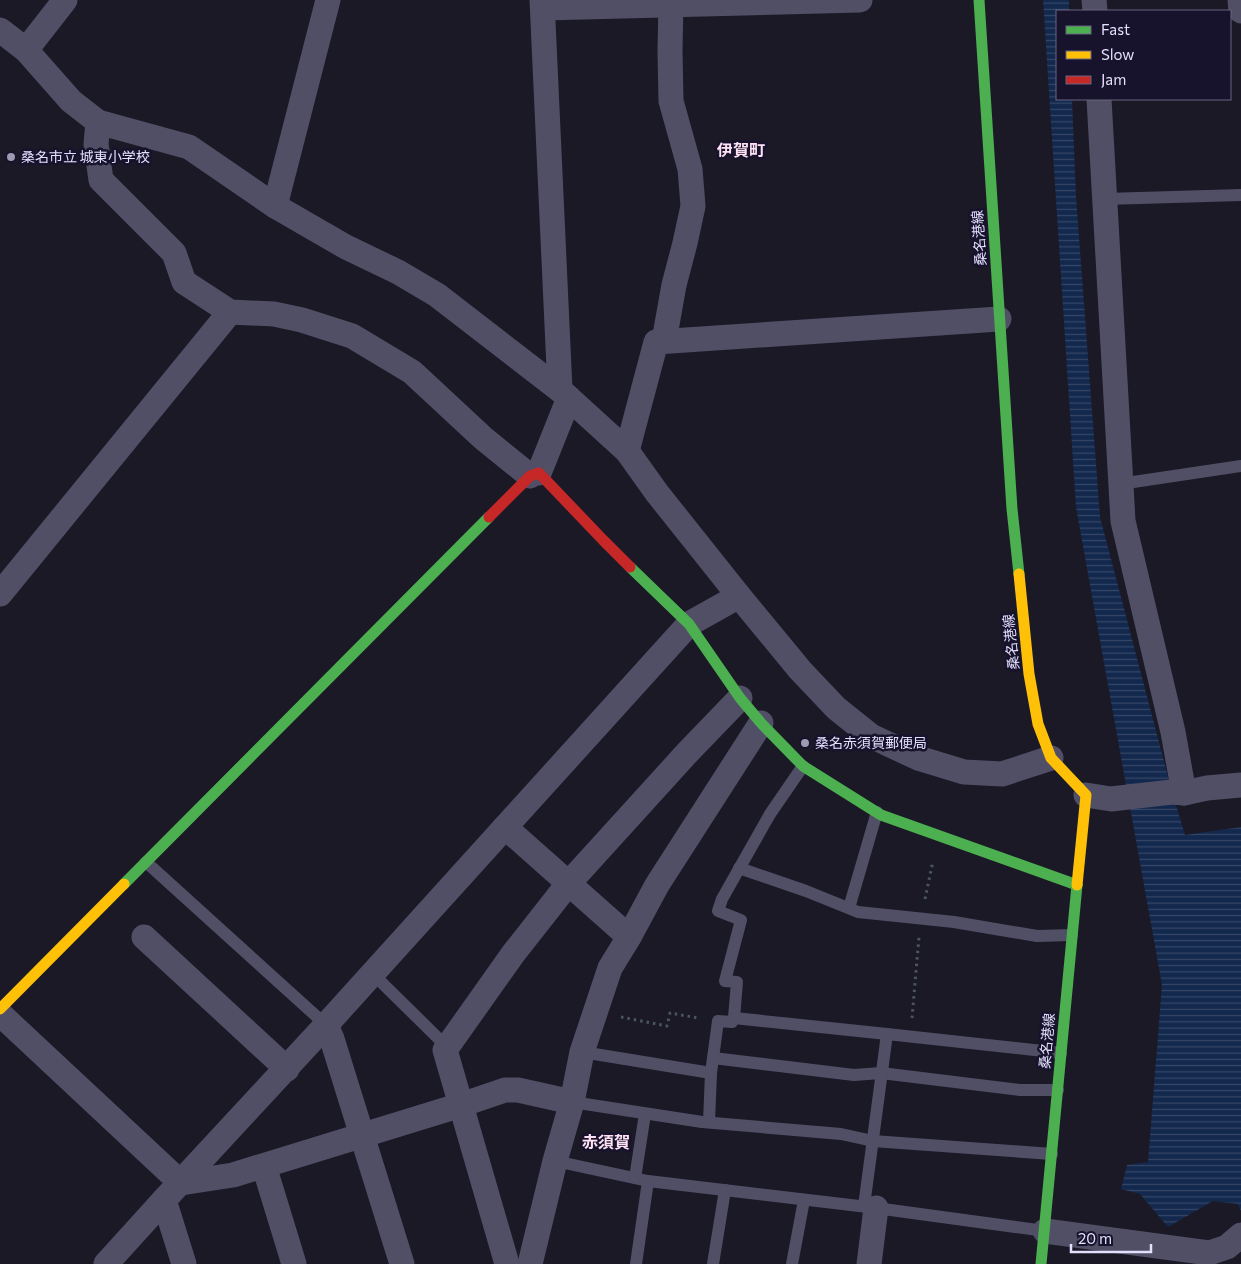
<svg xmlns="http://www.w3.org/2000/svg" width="1241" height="1264" viewBox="0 0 1241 1264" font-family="Commissioner,'Noto Sans JP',sans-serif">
<defs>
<pattern id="water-rules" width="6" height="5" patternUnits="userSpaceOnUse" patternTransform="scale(1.25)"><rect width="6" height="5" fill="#13284d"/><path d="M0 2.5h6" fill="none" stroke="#354768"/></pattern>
</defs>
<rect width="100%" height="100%" fill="#1b1926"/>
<path fill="url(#water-rules)" d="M 1043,0 L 1069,0 L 1069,11 L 1057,11 L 1057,99 L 1072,99 L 1076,197 L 1100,517 L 1172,792 L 1185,835 L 1241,827 L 1241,1211 L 1238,1204 L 1213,1201 L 1168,1227 L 1140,1194 L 1121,1189 L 1127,1165 L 1148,1162 L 1162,985 L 1076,507 Z"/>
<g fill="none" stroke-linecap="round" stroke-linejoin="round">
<g stroke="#4a5563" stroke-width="3" stroke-dasharray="2.5 4" stroke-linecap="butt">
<path d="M 925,899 L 933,861"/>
<path d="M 621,1017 L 667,1026 L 670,1013 L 698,1018"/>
<path d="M 912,1018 L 919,937"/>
</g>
<g stroke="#504f66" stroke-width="12">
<path d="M 1105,199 L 1241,195"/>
<path d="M 1120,484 L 1241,466"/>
<path d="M 146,862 L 326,1025"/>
<path d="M 739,868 L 806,891 L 858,912 L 954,922 L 1037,936 L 1072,935"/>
<path d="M 849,908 L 877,812"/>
<path d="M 373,974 L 441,1041 L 445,1050"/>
<path d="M 734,1018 L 737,982 L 725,981 L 741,920 L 718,911 L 722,899 L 770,814 L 803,766"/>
<path d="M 582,1052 L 711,1073"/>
<path d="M 713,1058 L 854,1075 L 881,1073 L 1020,1090 L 1058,1090"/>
<path d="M 572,1102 L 702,1122 L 841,1134 L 873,1141 L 1052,1154"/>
<path d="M 709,1122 L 711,1073 L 718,1021 L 732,1022 L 734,1018 L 887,1034 L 1061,1053"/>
<path d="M 555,1161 L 648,1181 L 876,1208 L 1045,1231"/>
<path d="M 635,1178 L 645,1114"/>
<path d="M 864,1206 L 887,1034"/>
<path d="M 636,1264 L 648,1181"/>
<path d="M 713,1264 L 725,1190"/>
<path d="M 792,1264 L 804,1200"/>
</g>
<g stroke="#504f66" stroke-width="25">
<path d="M 542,0 L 560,390"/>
<path d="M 1094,0 L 1095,11"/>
<path d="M 1240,0 L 1241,11"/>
<path d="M 543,8 L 860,0"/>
<path d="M 0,30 L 26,50 L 71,101 L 98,122 L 189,147 L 275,206 L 346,247 L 398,272 L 437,295 L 560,390 L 627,451 L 657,493 L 739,596 L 800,670 L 836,708 L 871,736 L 918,758 L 964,772 L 1002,774 L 1051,758"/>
<path d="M 26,50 L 65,0"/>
<path d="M 1099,99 L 1123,521 L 1173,732 L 1184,793"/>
<path d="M 98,122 L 96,144 L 101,180 L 174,253 L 184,282 L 230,312 L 274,314 L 302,320 L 352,336 L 412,372 L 483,438 L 530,476"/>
<path d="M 275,206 L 328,0"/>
<path d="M 664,341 L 674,285 L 685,243 L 693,206 L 690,169 L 671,101 L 670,51 L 671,0"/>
<path d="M 627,451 L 656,342 L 999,319"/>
<path d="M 539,473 L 569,398"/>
<path d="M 0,594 L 230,312"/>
<path d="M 1086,795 L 1111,799 L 1172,792 L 1184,793 L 1207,788 L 1241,785"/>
<path d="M 505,827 L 629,937"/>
<path d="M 144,937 L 287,1069"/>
<path d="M 0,1014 L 181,1183 L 233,1175 L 461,1105 L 505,1090 L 518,1090 L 572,1102"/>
<path d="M 326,1025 L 332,1039 L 402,1264"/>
<path d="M 264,1166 L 294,1264"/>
<path d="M 164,1200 L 184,1264"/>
<path d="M 1045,1231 L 1209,1253 L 1227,1247 L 1241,1235"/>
<path d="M 106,1264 L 164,1200 L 326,1025 L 689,624 L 739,596"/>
<path d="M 507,1264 L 445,1050 L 513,954 L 568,884 L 687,753 L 740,698"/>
<path d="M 530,1264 L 555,1161 L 572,1102 L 582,1052 L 610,968 L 629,937 L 657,885 L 761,723"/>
<path d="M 869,1264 L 876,1208"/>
</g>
<g stroke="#4caf50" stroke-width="11">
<path d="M 979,0 L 1012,509 L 1019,574"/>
<path d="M 630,567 L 689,624 L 740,698 L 761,723 L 803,766 L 881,815 L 1077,885"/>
<path d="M 124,884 L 489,517"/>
<path d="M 1041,1264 L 1077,885"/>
</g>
<g stroke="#ffc107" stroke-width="11">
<path d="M 1019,574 L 1029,674 L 1038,724 L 1051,758 L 1086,795 L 1077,885"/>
<path d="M 0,1009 L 124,884"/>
</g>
<path stroke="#c62828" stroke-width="11" d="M 489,517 L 530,476 L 539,473 L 603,540 L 630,567"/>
</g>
<g fill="#9d9ab2" stroke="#17132c" stroke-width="2">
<circle cx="11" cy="157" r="5"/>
<circle cx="805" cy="743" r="5"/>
</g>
<g text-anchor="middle" stroke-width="5" stroke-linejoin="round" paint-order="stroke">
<g font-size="14" fill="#e3dffe" stroke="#17132c" text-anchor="start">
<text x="21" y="162">桑名市立 城東小学校</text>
<text x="815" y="748">桑名赤須賀郵便局</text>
</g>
<g font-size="14" fill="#e3dffe" stroke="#17132c">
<text transform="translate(979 238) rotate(-94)" y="5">桑名港線</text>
<text transform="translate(1011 642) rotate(-96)" y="5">桑名港線</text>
<text transform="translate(1047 1041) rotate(-85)" y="5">桑名港線</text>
</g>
<g font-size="16" font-weight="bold" fill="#fee1f3" stroke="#17132c">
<text x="741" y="156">伊賀町</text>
<text x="606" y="1148">赤須賀</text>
</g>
</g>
<rect x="1056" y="10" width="175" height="90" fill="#17132c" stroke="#696580"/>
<rect x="1066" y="26" width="25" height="8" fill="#4caf50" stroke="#696580"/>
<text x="1101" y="35" font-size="15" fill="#e3dffe">Fast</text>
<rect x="1066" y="51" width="25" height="8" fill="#ffc107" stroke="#696580"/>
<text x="1101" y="60" font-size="15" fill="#e3dffe">Slow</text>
<rect x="1066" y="76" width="25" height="8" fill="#c62828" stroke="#696580"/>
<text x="1101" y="85" font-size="15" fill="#e3dffe">Jam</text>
<path d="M1071 1244v8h80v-8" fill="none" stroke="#e3dffe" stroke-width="2.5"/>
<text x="1078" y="1244" font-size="15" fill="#e3dffe" stroke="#17132c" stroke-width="4" paint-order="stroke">20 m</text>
</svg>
